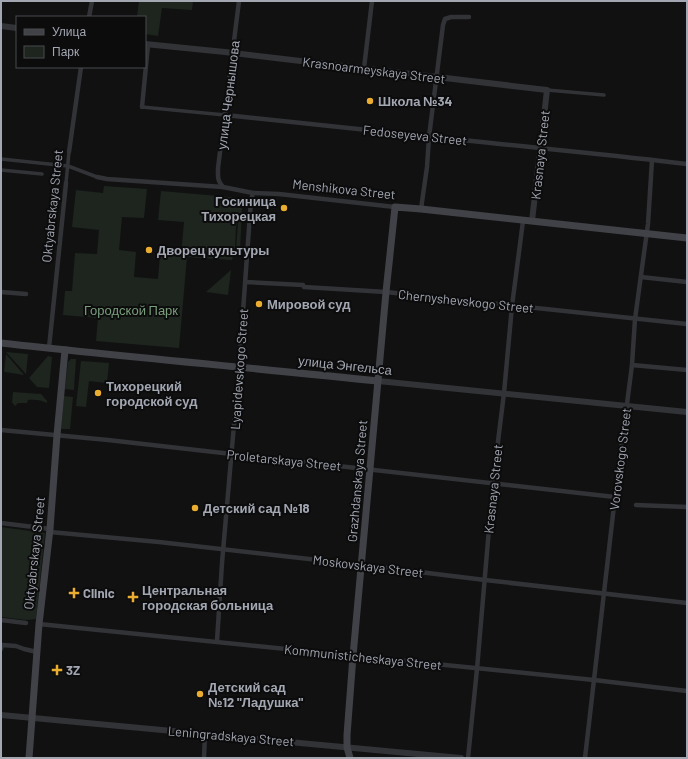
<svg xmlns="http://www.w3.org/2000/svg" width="688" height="759" viewBox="0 0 688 759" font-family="Barlow,sans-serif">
<rect width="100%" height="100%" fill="#111112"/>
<g fill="#1d251e">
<path d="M 139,1 L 193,1 L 192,10 L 162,8 L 158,36 L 145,34 L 145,17 L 137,17 Z"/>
<path d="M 104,186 L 147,189 L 144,218 L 122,217 L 119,250 L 136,252 L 134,277 L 158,279 L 160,255 L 181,256 L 184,222 L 158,220 L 161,191 L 241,198 L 239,207 L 242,208 L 240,251 L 236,248 L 239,212 L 236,227 L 235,248 L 232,260 L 187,257 L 179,348 L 96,341 L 98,318 L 63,315 L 65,291 L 72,291 L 75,253 L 97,254 L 99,230 L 72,227 L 76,190 L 103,193 Z"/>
<path d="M 231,270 L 228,295 L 206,292 Z"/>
<path d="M 6,352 L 28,354 L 26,374 Z"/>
<path d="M 6,354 L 24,375 L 5,372 L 4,371 Z"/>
<path d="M 48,356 L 52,357 L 49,388 L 37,387 L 29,378 Z"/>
<path d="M 71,359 L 76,359 L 74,390 L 65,389 L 68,362 Z"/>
<path d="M 81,361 L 109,363 L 107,383 L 89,381 L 86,407 L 76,406 Z"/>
<path d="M 13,392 L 41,394 L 47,401 L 47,403 C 42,400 34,399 28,400 L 27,403 L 18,403 L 15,406 L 12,402 Z"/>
<path d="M 64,396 L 73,397 L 70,429 L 61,429 Z"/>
<path d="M 1,527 L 45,533 L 36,619 L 26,620 L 1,617 Z"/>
</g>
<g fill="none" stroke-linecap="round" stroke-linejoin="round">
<g stroke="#323337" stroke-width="3.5">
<path d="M 547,90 L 604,95"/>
<path d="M 142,107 L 225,115"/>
<path d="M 1,159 L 68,166 L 97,177"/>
<path d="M 1,170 L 42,174"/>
<path d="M 66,183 L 69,152"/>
</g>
<g stroke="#323337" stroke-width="4.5">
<path d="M 89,17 L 92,1"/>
<path d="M 364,68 L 372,1"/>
<path d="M 142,107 L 148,45"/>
<path d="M 225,115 C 314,124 402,134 491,143 C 556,150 622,156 687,164"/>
<path d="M 69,152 L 81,67"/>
<path d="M 97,177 L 107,179 L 223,187 L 253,193 L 279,194 L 395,207"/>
<path d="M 223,187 C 217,180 218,177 218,168 L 239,1"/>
<path d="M 421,209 L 427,167 L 429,137 L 443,25 L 445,19 L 451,17 L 469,17"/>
<path d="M 641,277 L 687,282"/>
<path d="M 245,282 L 303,285 L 304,287 L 386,292 L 687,324"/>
<path d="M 1,292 L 26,294"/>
<path d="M 49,348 L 66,183"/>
<path d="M 632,365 L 687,370"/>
<path d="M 1,430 L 108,440 L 615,497"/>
<path d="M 636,505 L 687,507"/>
<path d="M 1,523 L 50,529"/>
<path d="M 50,532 L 159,542 L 362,565 L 485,580 L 687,603"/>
<path d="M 1,620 L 26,623"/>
<path d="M 39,624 L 594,680 L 687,691"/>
<path d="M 217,641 L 222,563 L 239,367 L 247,256 L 251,200 L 253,193"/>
<path d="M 1,649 L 2,645 L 16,646 L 24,649 L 37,652"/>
<path d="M 204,758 L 205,734"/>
<path d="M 468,758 L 477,669 L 493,482 L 504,393 L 512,306 L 523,221"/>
<path d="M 585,758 L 615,497 L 632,365 L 635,319 L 648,224 L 652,160"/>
</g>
<g stroke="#323337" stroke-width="6">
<path d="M 1,26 L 17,28"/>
<path d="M 145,44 L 225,52 L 547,90 L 532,221"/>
<path d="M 378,381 L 687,412"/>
<path d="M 1,715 L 461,758"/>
</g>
<g stroke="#404247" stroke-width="7">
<path d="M 1,343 C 127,357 253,368 378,381"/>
<path d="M 29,758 L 39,624 L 50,529 L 57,435 L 65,350"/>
<path d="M 350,758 L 347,747 L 347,735 L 353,656 L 386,292 L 395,207 L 421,209 L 687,238"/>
</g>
</g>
<g fill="#ebad30" stroke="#0c0c0d" stroke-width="1.5">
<circle cx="370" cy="101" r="4"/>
<circle cx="284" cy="208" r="4"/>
<circle cx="149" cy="250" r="4"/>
<circle cx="259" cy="304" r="4"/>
<circle cx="98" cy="393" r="4"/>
<circle cx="195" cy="508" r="4"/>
<path d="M72 587h4v4h4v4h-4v4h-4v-4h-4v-4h4z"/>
<path d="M131 591h4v4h4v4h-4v4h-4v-4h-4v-4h4z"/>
<path d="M55 664h4v4h4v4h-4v4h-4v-4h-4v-4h4z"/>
<circle cx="200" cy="694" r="4"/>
</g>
<g text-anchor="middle" stroke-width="4" stroke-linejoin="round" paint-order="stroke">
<g font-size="13" fill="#a3a7b2" stroke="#0c0c0d">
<text transform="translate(374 70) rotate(7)" y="5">Krasnoarmeyskaya Street</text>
<text transform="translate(228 95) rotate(-83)" y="5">улица Чернышова</text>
<text transform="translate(415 135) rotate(6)" y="5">Fedoseyeva Street</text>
<text transform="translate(540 155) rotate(-84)" y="5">Krasnaya Street</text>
<text transform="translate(344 189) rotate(6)" y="5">Menshikova Street</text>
<text transform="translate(52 206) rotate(-84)" y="5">Oktyabrskaya Street</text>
<text transform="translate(466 301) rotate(6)" y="5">Chernyshevskogo Street</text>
<text transform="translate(345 365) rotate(6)" y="5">улица Энгельса</text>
<text transform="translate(239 369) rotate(-86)" y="5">Lyapidevskogo Street</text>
<text transform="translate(620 459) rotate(-83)" y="5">Vorovskogo Street</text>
<text transform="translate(284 460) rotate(6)" y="5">Proletarskaya Street</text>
<text transform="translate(357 481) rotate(-85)" y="5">Grazhdanskaya Street</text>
<text transform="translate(493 489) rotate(-84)" y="5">Krasnaya Street</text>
<text transform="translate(34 553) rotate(-84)" y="5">Oktyabrskaya Street</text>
<text transform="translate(368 566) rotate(7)" y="5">Moskovskaya Street</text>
<text transform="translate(363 657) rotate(6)" y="5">Kommunisticheskaya Street</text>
<text transform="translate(231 736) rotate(5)" y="5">Leningradskaya Street</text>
</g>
<g font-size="13" font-weight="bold" fill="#a3a7b2" stroke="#0c0c0d" text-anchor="start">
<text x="378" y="106">Школа №34</text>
<text x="276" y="206" text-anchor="end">Госиница<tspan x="276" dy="15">Тихорецкая</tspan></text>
<text x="157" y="255">Дворец культуры</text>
<text x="267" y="309">Мировой суд</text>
<text x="106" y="391">Тихорецкий<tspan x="106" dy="15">городской суд</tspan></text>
<text x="203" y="513">Детский сад №18</text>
<text x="142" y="595">Центральная<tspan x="142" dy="15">городская больница</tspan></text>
<text x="83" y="598">Clinic</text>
<text x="66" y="675">3Z</text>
<text x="208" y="692">Детский сад<tspan x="208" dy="15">№12 "Ладушка"</tspan></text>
</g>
<g font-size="13" fill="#7a9d7c" stroke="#0c0c0d">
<text x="131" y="315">Городской Парк</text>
</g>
</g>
<rect width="688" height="759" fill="none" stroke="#a3a7b2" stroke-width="4"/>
<rect x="16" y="16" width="130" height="52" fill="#0c0c0d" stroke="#484a4f"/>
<rect x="24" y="29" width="20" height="6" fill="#404247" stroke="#484a4f"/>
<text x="52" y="36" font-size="12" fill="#a3a7b2">Улица</text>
<rect x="24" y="46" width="20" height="12" fill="#1d251e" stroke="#484a4f"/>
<text x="52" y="56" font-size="12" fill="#a3a7b2">Парк</text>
</svg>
